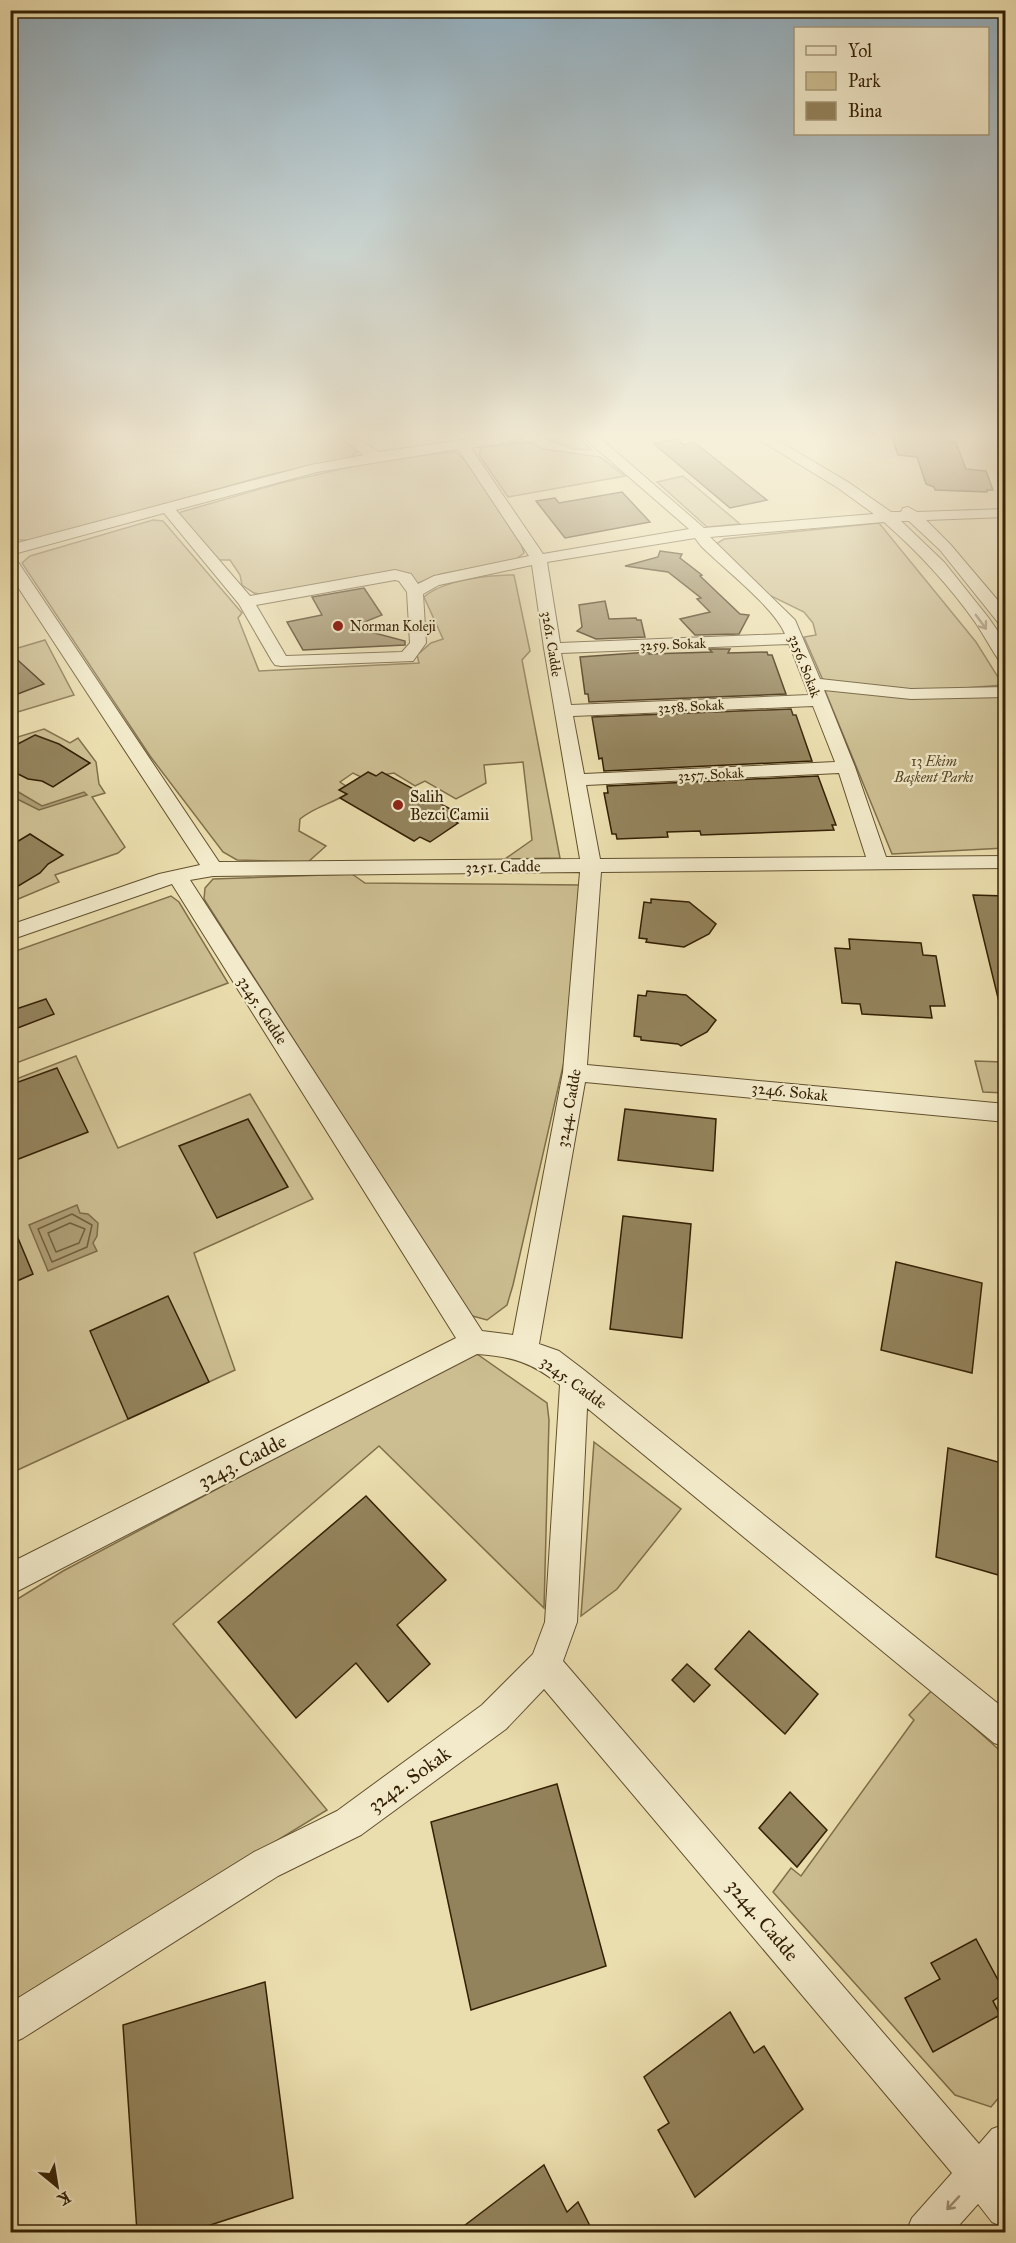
<svg xmlns="http://www.w3.org/2000/svg" width="1016" height="2243" viewBox="0 0 1016 2243" font-family="'IM FELL Great Primer',serif">
<rect width="100%" height="100%" fill="#ebdeae"/>
<filter id="stains"><feTurbulence type="fractalNoise" baseFrequency=".00333" numOctaves="4"/><feColorMatrix values="0 0 0 0 .2 0 0 0 0 .09 0 0 0 0 .02 0 0 0 .5 -.17"/></filter>
<radialGradient id="worn" r=".72"><stop offset=".6" stop-color="#630" stop-opacity="0"/><stop offset="1" stop-color="#630" stop-opacity=".3"/></radialGradient>
<g fill="#ccbe91" stroke="#806f4a" stroke-width="1.5">
<path d="M 10,437 L 339,437 L 359,451 L 351,457 L 260,477 L 34,541 L 11,539 Z"/>
<path d="M 578,437 L 592,450 L 573,449 L 545,438 Z"/>
<path d="M 531,442 L 542,449 L 600,457 L 625,476 L 508,497 L 479,455 L 482,447 Z"/>
<path d="M 455,452 L 465,460 L 518,534 L 524,553 L 515,560 L 441,574 L 414,585 L 411,576 L 268,596 L 254,593 L 242,585 L 240,575 L 230,560 L 219,560 L 178,515 L 181,512 L 281,483 L 376,461 Z"/>
<path d="M 683,476 L 740,524 L 707,527 L 657,482 Z"/>
<path d="M 153,520 L 163,521 L 242,613 L 238,618 L 259,671 L 419,663 L 417,655 L 431,643 L 443,639 L 424,597 C 443,580 489,575 514,575 L 530,651 L 522,660 L 560,858 L 505,859 L 532,840 L 523,762 L 484,765 L 486,783 L 456,799 L 425,781 L 415,786 L 394,773 L 376,776 L 368,772 L 361,777 L 353,773 L 340,782 L 346,786 L 340,790 L 347,794 C 331,804 314,807 300,819 L 299,831 L 326,846 L 308,862 L 237,860 L 223,852 L 150,756 L 22,563 L 30,556 Z"/>
<path d="M 879,523 L 976,642 L 1003,685 L 912,692 L 823,680 L 804,637 L 816,635 L 813,623 L 804,612 L 767,594 L 716,544 L 724,539 Z"/>
<path d="M 45,640 L 74,695 L 11,714 L 11,650 Z"/>
<path d="M 824,688 L 1006,697 L 1005,848 L 892,854 Z"/>
<path d="M 44,729 L 70,743 L 78,738 L 96,762 L 99,784 L 105,793 L 92,797 L 125,847 L 118,853 L 55,875 L 59,882 L 11,902 L 11,739 Z"/>
<path d="M 352,874 L 365,883 L 580,885 L 564,1062 L 513,1285 L 507,1305 L 487,1320 L 469,1315 L 204,899 L 205,888 L 213,879 Z"/>
<path d="M 171,896 L 179,902 L 228,983 L 11,1065 L 10,953 Z"/>
<path d="M 76,1056 L 118,1148 L 250,1094 L 313,1199 L 194,1253 L 235,1370 L 11,1473 L 11,1081 Z"/>
<path d="M 975,1061 L 1002,1062 L 1005,1077 L 1005,1093 L 983,1092 Z"/>
<path d="M 477,1354 L 547,1403 L 549,1420 L 544,1608 L 379,1446 L 173,1624 L 327,1810 L 11,2003 L 11,1603 L 63,1571 L 465,1357 Z"/>
<path d="M 594,1442 L 681,1509 L 617,1589 L 581,1616 Z"/>
<path d="M 932,1690 L 1005,1755 L 1006,2089 L 991,2107 L 955,2095 L 773,1892 L 791,1868 L 801,1876 L 914,1720 L 909,1715 Z"/>
</g>
<g fill="#ad9d74" stroke="#7d6b47" stroke-width="1.5">
<path d="M 15,790 L 42,806 L 84,792 L 87,795 L 39,810 L 15,798 L 11,801 L 11,793 Z"/>
<path d="M 77,1205 L 80,1213 L 88,1214 L 98,1223 L 97,1236 L 93,1243 L 97,1251 L 48,1271 L 29,1225 Z"/>
</g>
<g fill="none" stroke-linecap="round" stroke-linejoin="round">
<g stroke="#705e3c" stroke-width="1.5">
<path d="M 72,1214 L 92,1225 L 87,1247 L 52,1262 L 38,1229 Z"/>
<path d="M 70,1223 L 85,1229 L 79,1243 L 56,1252 L 48,1233 Z"/>
</g>
</g>
<g fill="#93835c" stroke="#342004" stroke-width="1.5">
<path d="M 892,437 L 947,437 L 948,440 L 956,443 L 966,469 L 986,471 L 993,490 L 987,490 L 987,492 L 935,490 L 934,487 L 926,484 L 917,457 L 898,455 Z"/>
<path d="M 677,439 L 684,445 L 694,442 L 767,500 L 730,508 L 654,444 Z"/>
<path d="M 622,492 L 650,522 L 565,538 L 536,501 L 555,498 L 559,503 Z"/>
<path d="M 660,551 L 682,554 L 680,558 L 702,575 L 700,576 L 740,614 L 749,615 L 739,634 L 695,635 L 680,619 L 710,612 L 697,599 L 701,598 L 668,572 L 625,566 L 658,557 Z"/>
<path d="M 364,588 L 382,615 L 352,627 L 405,641 L 405,645 L 303,650 L 287,622 L 322,615 L 312,597 Z"/>
<path d="M 605,601 L 609,619 L 636,618 L 637,620 L 641,620 L 645,637 L 596,639 L 577,631 L 582,627 L 579,605 Z"/>
<path d="M 709,649 L 730,649 L 728,653 L 767,652 L 768,655 L 772,655 L 786,694 L 589,702 L 588,694 L 585,694 L 580,657 L 649,652 L 649,654 L 712,652 Z"/>
<path d="M 10,653 L 44,684 L 10,697 Z"/>
<path d="M 791,709 L 793,715 L 796,715 L 812,761 L 604,771 L 602,758 L 599,759 L 592,717 Z"/>
<path d="M 35,735 L 59,744 L 90,763 L 53,787 L 42,781 L 28,779 L 10,770 L 10,748 Z"/>
<path d="M 368,772 L 376,776 L 382,772 L 456,812 L 448,818 L 458,823 L 430,842 L 420,837 L 414,841 L 340,798 L 347,794 L 339,790 Z"/>
<path d="M 818,776 L 836,825 L 832,825 L 834,830 L 701,835 L 700,831 L 667,832 L 668,837 L 617,839 L 616,834 L 612,834 L 604,793 L 608,793 L 607,786 Z"/>
<path d="M 30,834 L 63,855 L 48,864 L 40,873 L 10,891 L 10,846 Z"/>
<path d="M 973,895 L 1005,896 L 1005,1002 L 999,1002 Z"/>
<path d="M 651,899 L 689,902 L 716,924 L 709,934 L 684,947 L 646,942 L 647,939 L 639,938 L 644,902 L 651,903 Z"/>
<path d="M 849,939 L 921,943 L 923,955 L 936,956 L 945,1006 L 930,1006 L 932,1018 L 862,1014 L 860,1004 L 842,1003 L 835,948 L 850,949 Z"/>
<path d="M 647,991 L 686,995 L 716,1020 L 707,1032 L 681,1046 L 678,1044 L 641,1040 L 641,1037 L 634,1036 L 638,995 L 646,996 Z"/>
<path d="M 46,999 L 54,1014 L 15,1029 L 10,1018 L 10,1011 Z"/>
<path d="M 57,1068 L 88,1132 L 16,1160 L 10,1148 L 10,1085 Z"/>
<path d="M 625,1109 L 716,1119 L 713,1171 L 618,1160 Z"/>
<path d="M 248,1119 L 288,1187 L 217,1218 L 179,1146 Z"/>
<path d="M 623,1216 L 691,1224 L 682,1338 L 610,1329 Z"/>
<path d="M 10,1219 L 33,1274 L 10,1284 Z"/>
<path d="M 896,1262 L 982,1283 L 972,1373 L 881,1350 Z"/>
<path d="M 168,1296 L 209,1382 L 128,1419 L 90,1331 Z"/>
<path d="M 948,1448 L 1005,1464 L 1005,1577 L 936,1557 Z"/>
<path d="M 366,1496 L 446,1580 L 397,1625 L 430,1664 L 388,1702 L 356,1663 L 296,1718 L 218,1622 Z"/>
<path d="M 749,1631 L 818,1694 L 785,1734 L 715,1669 Z"/>
<path d="M 687,1664 L 710,1685 L 694,1702 L 672,1680 Z"/>
<path d="M 557,1784 L 606,1966 L 471,2010 L 431,1822 Z"/>
<path d="M 790,1792 L 827,1830 L 797,1867 L 759,1828 Z"/>
<path d="M 976,1939 L 1005,1993 L 993,2001 L 1000,2015 L 933,2052 L 905,1998 L 940,1979 L 931,1963 Z"/>
<path d="M 265,1982 L 293,2198 L 189,2232 L 137,2232 L 123,2025 Z"/>
<path d="M 730,2012 L 754,2053 L 764,2046 L 803,2109 L 695,2197 L 658,2130 L 669,2123 L 644,2077 Z"/>
<path d="M 544,2165 L 567,2212 L 578,2202 L 593,2232 L 456,2232 Z"/>
</g>
<g fill="none" stroke-linecap="round" stroke-linejoin="round">
<defs>
<path id="minor" d="M 339,437 L 356,437 L 379,452 L 484,437 L 523,437 L 516,441 L 471,448 L 543,554 L 689,529 L 583,437 L 599,437 L 704,528 L 874,514 L 838,488 L 755,437 L 772,437 L 848,482 L 891,512 L 901,512 L 903,508 L 908,507 L 917,512 L 1006,509 L 1006,517 L 926,520 L 950,544 L 1006,610 L 1006,626 L 1000,625 L 940,550 L 909,521 L 901,521 L 944,562 L 988,617 L 1006,643 L 1006,663 L 1000,662 C 991,649 984,635 975,622 C 949,585 918,552 884,522 L 710,537 L 795,620 L 820,679 L 911,689 L 1006,687 L 1006,697 L 911,699 L 824,690 L 855,767 L 886,857 L 1006,856 L 1006,868 L 601,872 L 587,1065 L 1006,1104 L 1006,1122 L 585,1082 L 539,1344 L 559,1351 L 584,1370 L 1006,1710 L 1006,1747 L 994,1743 L 587,1408 L 577,1622 L 563,1661 L 979,2144 L 992,2129 L 1006,2124 L 1006,2228 L 992,2222 L 978,2204 L 953,2232 L 906,2232 L 912,2218 L 952,2173 L 544,1689 L 506,1729 L 361,1835 L 278,1876 L 23,2038 L 10,2044 L 10,2003 L 254,1852 L 337,1811 L 482,1705 L 533,1654 L 545,1622 L 560,1385 C 533,1363 511,1356 477,1354 L 10,1595 L 10,1563 L 456,1338 L 172,884 L 10,940 L 10,925 L 159,874 L 200,865 L 10,575 L 10,557 L 18,562 L 219,862 L 580,859 L 544,648 L 532,565 L 439,585 L 423,594 L 426,643 L 413,661 L 281,666 L 275,665 L 272,661 L 239,604 L 164,513 L 10,555 L 10,545 L 311,465 L 364,455 ZM 458,449 L 529,556 L 434,576 L 418,584 L 411,574 L 395,570 L 250,596 L 176,510 L 317,472 ZM 695,538 L 701,546 C 723,568 774,607 785,634 L 560,643 L 547,562 ZM 395,580 L 399,581 L 407,592 L 410,643 L 402,652 L 286,656 L 256,605 ZM 789,644 L 809,695 L 571,705 L 561,653 ZM 813,706 L 835,762 L 584,774 L 573,716 ZM 839,773 L 866,857 L 600,859 L 586,785 ZM 580,872 L 563,1072 L 513,1335 L 482,1331 L 190,880 L 213,876 Z"/>
</defs>
<use href="#minor" stroke="#62502e" stroke-width="2"/>
<use href="#minor" fill="#f2eaca" fill-rule="evenodd"/>
</g>
<defs><path id="oneway-shaft" d="M-6 0H5M1.5-3L5.5 0L1.5 3" fill="none" stroke-width="1.6" stroke-linecap="round" stroke-linejoin="round" transform="scale(1.5)"/></defs>
<g stroke="#9c8f71">
<use href="#oneway-shaft" transform="translate(981 622) rotate(54)"/>
<use href="#oneway-shaft" transform="translate(953 2203) rotate(133)"/>
</g>
<linearGradient id="sky" x2="0" y2="1"><stop stop-color="#90abba"/><stop offset="0.58" stop-color="#f6f0db"/><stop offset="1" stop-color="#f6f0db" stop-opacity="0"/></linearGradient>
<rect width="1016" height="751" fill="url(#sky)"/>
<g fill="#8f2418" stroke="#f2eaca" stroke-width="2">
<circle cx="338" cy="626" r="6"/>
<circle cx="398" cy="805" r="6"/>
</g>
<g text-anchor="middle" stroke-width="4.5" stroke-linejoin="round" paint-order="stroke">
<g font-size="14" fill="#342004" stroke="#f2eaca" text-anchor="start">
<text x="350" y="631">Norman Koleji</text>
</g>
<g font-size="14" fill="#342004" stroke="#f2eaca">
<text transform="translate(552 644) rotate(81)" y="5">3261. Cadde</text>
<text transform="translate(673 644) rotate(-2)" y="5">3259. Sokak</text>
<text transform="translate(805 666) rotate(69)" y="5">3256. Sokak</text>
<text transform="translate(691 706) rotate(-3)" y="5">3258. Sokak</text>
<text transform="translate(711 774) rotate(-3)" y="5">3257. Sokak</text>
</g>
<g font-size="14" font-style="italic" fill="#5a4827" stroke="#f2eaca">
<text x="934" y="766">13 Ekim<tspan x="934" dy="16">Başkent Parkı</tspan></text>
</g>
<g font-size="16" fill="#342004" stroke="#f2eaca" text-anchor="start">
<text x="410" y="802">Salih<tspan x="410" dy="18">Bezci Camii</tspan></text>
</g>
<g font-size="16" fill="#342004" stroke="#f2eaca">
<text transform="translate(503 866) rotate(-1)" y="6">3251. Cadde</text>
<text transform="translate(263 1010) rotate(57)" y="6">3245. Cadde</text>
<text transform="translate(790 1091) rotate(6)" y="6">3246. Sokak</text>
<text transform="translate(568 1108) rotate(-80)" y="6">3244. Cadde</text>
<text transform="translate(574 1382) rotate(36)" y="6">3245. Cadde</text>
</g>
<g font-size="20" fill="#342004" stroke="#f2eaca">
<text transform="translate(242 1461) rotate(-27)" y="7">3243. Cadde</text>
<text transform="translate(409 1779) rotate(-36)" y="7">3242. Sokak</text>
<text transform="translate(763 1920) rotate(50)" y="7">3244. Cadde</text>
</g>
</g>
<rect width="1016" height="2243" fill="none" stroke="#ebdeae" stroke-width="36"/>
<rect x="12" y="12" width="992" height="2219" fill="none" stroke="#342004" stroke-width="3"/>
<rect x="18" y="18" width="980" height="2207" fill="none" stroke="#342004" stroke-width="1.5"/>
<rect x="794" y="27" width="195" height="108" fill="#f2eaca" stroke="#a6997b" stroke-width="1.5"/>
<rect x="806" y="46" width="30" height="9" fill="#f2eaca" stroke="#a6997b" stroke-width="1.5"/>
<text x="848" y="57" font-size="18" fill="#342004">Yol</text>
<rect x="806" y="72" width="30" height="18" fill="#ccbe91" stroke="#a6997b" stroke-width="1.5"/>
<text x="848" y="87" font-size="18" fill="#342004">Park</text>
<rect x="806" y="102" width="30" height="18" fill="#93835c" stroke="#a6997b" stroke-width="1.5"/>
<text x="848" y="117" font-size="18" fill="#342004">Bina</text>
<g transform="translate(57 2186) rotate(150)" stroke="#f2eaca" stroke-width="4.5" paint-order="stroke">
<path d="M0-4.5L10 22L0 15L-10 22Z" fill="#342004"/>
<text y="-9" font-size="16" font-weight="bold" text-anchor="middle" fill="#342004">K</text>
</g>
<rect width="100%" height="100%" filter="url(#stains)"/>
<rect width="100%" height="100%" fill="url(#worn)"/>
</svg>
